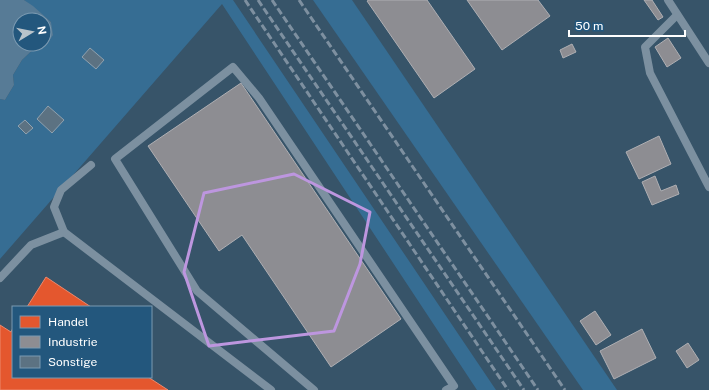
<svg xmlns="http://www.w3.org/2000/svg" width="709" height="390" viewBox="0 0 709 390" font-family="'Public Sans',sans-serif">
<rect width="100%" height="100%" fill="#375469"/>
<g fill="#366d93">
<path d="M 24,0 L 233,0 L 496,390 L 477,390 L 222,4 L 0,259 L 0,99 L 5,100 L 14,85 L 13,75 L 22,60 L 39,44 L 47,44 L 51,22 Z"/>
<path d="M 313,0 L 352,0 L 617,390 L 583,390 Z"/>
</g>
<path fill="#577b96" d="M 0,0 L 24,0 L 33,6 L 51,22 L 53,35 L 47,44 L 42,44 L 44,44 L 44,20 L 20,20 L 20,44 L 39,44 L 22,60 L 13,75 L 14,85 L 5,100 L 0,99 Z"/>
<g fill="#e4572e" stroke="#ec896d">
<path d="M 46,277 L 91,307 L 27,307 Z"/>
<path d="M 0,325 L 11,332 L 13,328 L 13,377 L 148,377 L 168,390 L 0,390 Z"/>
</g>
<g fill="#8d8d92" stroke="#afafb3">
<path d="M 369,0 L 427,0 L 475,69 L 434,98 L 367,1 Z"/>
<path d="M 467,0 L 538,0 L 550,16 L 502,50 Z"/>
<path d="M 644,0 L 652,0 L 663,17 L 658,20 Z"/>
<path d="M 668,38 L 681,58 L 667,67 L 655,47 Z"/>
<path d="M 572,44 L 576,52 L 563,58 L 560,50 Z"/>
<path d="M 241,83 L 401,319 L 331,367 L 242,235 L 219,251 L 148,146 Z"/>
<path d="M 659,136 L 671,164 L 639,179 L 626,152 Z"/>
<path d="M 655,176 L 661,191 L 676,185 L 679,194 L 652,205 L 642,182 Z"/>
<path d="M 595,311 L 611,335 L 596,345 L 580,321 Z"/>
<path d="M 642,329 L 656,358 L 614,379 L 600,351 Z"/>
<path d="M 688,343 L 699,360 L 687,368 L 676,351 Z"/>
</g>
<g fill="#5c7282" stroke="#90a1ae">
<path d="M 90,48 L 104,60 L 96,69 L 82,57 Z"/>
<path d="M 48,106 L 64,120 L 52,133 L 37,119 Z"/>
<path d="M 25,120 L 33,128 L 26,134 L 18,126 Z"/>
</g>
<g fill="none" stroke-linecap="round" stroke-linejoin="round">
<g stroke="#7c90a0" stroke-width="8">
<path d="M 668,0 L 709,63"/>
<path d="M 677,15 L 645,47 L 650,73 L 709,187"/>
<path d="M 91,165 L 61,190 L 54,207 L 64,232 L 271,390"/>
<path d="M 0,278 L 31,245 L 64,232"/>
<path d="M 314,390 L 197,291 L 115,159 L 233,67 L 259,98 L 454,386 L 446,390"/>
</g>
<g stroke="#7e90a0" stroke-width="3" stroke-dasharray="7 3" stroke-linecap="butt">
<path d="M 245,0 L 508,390"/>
<path d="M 258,0 L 524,390"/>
<path d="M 272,0 L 538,390"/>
<path d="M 299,0 L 565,390"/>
</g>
</g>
<path fill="none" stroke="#bd96df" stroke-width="3" stroke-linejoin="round" d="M 294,174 L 370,212 L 360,264 L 334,331 L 209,346 L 184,272 L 204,193 Z"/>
<rect x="12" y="306" width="140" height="72" fill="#23577d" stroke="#7b9ab1"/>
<rect x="20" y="316" width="20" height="12" fill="#e4572e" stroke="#7b9ab1"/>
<text x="48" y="326" font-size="12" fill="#ffffff">Handel</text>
<rect x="20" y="336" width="20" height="12" fill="#8d8d92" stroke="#7b9ab1"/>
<text x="48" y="346" font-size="12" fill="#ffffff">Industrie</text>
<rect x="20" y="356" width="20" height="12" fill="#5c7282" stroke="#7b9ab1"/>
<text x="48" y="366" font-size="12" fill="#ffffff">Sonstige</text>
<g transform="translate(32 32) rotate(80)"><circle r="19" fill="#23577d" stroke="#7b9ab1"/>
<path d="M0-3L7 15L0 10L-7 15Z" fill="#b9c3ca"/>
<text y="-6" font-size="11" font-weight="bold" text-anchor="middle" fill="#ffffff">N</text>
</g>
<path d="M569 30v6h116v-6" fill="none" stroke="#ffffff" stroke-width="2"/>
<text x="575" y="30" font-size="12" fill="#ffffff" stroke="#23577d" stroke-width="3" paint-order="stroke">50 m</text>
</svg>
